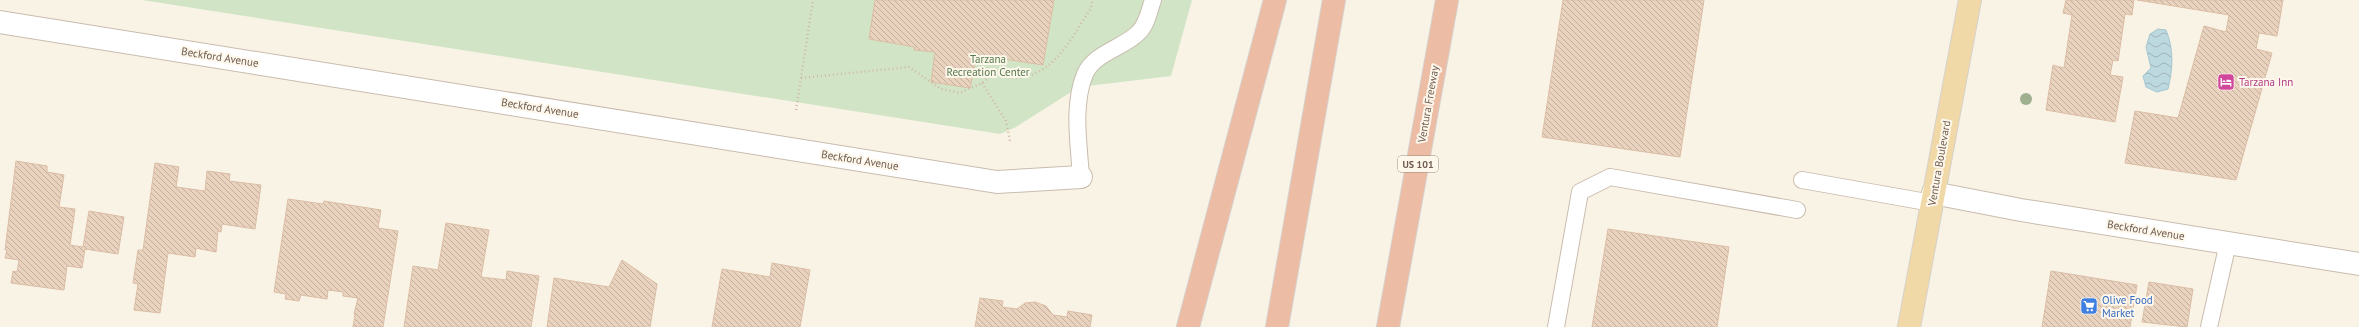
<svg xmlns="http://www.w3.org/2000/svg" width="2359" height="327" viewBox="0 0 2359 327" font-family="'PT Sans',sans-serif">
<defs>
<pattern id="water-waves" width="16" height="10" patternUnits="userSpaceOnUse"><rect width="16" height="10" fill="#bdd9e0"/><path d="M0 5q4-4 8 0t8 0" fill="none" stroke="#9eb3b8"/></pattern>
<pattern id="building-back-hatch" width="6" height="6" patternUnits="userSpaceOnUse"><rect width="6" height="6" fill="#e9d3bf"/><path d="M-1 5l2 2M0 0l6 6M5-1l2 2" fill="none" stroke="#c1ae9d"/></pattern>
</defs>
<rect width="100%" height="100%" fill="#f9f3e6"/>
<path fill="#d1e5c6" d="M 142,0 L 1192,0 L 1171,76 L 1079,87 L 1016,127 L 1000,134 Z"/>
<path fill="url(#water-waves)" stroke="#a5c7d1" d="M 2158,29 L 2166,30 C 2174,49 2173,69 2168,89 L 2157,92 L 2146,87 L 2143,76 L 2151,68 L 2146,47 L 2150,34 Z"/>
<g fill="url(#building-back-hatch)" stroke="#dcbda4">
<path d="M 875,0 L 1054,0 L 1043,65 L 997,58 L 996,62 L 976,59 L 970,88 L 931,82 L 935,52 L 914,50 L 915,47 L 869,39 Z"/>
<path d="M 1563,0 L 1704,0 L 1680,157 L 1542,137 Z"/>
<path d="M 2066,0 L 2134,0 L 2132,15 L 2125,14 L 2118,61 L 2113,60 L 2110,75 L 2123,77 L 2115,122 L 2046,110 L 2053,65 L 2064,68 L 2072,15 L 2063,13 Z"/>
<path d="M 2137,0 L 2283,0 L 2277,36 L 2259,33 L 2256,49 L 2272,53 L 2236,180 L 2125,163 L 2135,111 L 2178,118 L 2204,26 L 2226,32 L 2229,15 Z"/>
<path d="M 16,161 L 47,166 L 47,172 L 64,175 L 59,207 L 75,209 L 70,245 L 83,247 L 89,211 L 124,217 L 118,254 L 85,249 L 82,268 L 67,266 L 64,290 L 11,283 L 13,271 L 17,272 L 19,260 L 5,258 L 7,250 L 5,250 Z"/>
<path d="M 155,163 L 179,167 L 176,187 L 205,191 L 207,171 L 230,174 L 229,181 L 261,185 L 255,229 L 222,224 L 221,232 L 218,231 L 216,252 L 196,248 L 195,257 L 168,253 L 160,313 L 134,310 L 138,284 L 133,283 L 138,250 L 143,250 Z"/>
<path d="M 288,199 L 323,204 L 324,201 L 381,210 L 378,228 L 398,231 L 383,327 L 353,327 L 355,314 L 354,314 L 358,298 L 343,296 L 343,292 L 328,290 L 327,299 L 301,295 L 299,301 L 285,299 L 286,294 L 274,292 Z"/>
<path d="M 446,223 L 489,230 L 481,277 L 506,280 L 507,271 L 539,276 L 531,327 L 404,327 L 413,266 L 438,270 Z"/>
<path d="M 1608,229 L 1729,247 L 1717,327 L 1592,327 Z"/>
<path d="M 622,260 L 657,284 L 650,327 L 547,327 L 554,278 L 609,287 Z"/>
<path d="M 772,263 L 810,270 L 800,327 L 712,327 L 722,269 L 770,277 Z"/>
<path d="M 2051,271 L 2137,285 L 2130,327 L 2042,327 Z"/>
<path d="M 2149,282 L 2193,289 L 2187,327 L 2142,322 Z"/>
<path d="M 980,298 L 1003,301 L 1002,307 L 1017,309 L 1025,303 L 1035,302 L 1046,306 L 1053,315 L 1067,317 L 1068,311 L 1092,315 L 1090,327 L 975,327 Z"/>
</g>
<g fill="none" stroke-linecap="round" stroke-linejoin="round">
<defs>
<g id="lane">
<path d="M 1081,177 C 1079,145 1072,105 1085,74 C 1094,53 1123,48 1138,33 C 1147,25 1149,11 1153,0"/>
<path d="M 1802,180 L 1932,203"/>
<path d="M 1556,327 L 1580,192 L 1610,177 L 1797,210"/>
<path d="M 2209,327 L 2228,243"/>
</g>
<g id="street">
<path d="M 0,22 L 997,182 L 1081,177"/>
<path d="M 1933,193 L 2021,210 L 2359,264"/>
</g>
<path id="primary" d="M 1909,327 L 1970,0"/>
<g id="highway">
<path d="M 1188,327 L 1275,0"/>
<path d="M 1277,327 L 1334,0"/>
<path d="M 1388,327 L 1447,0"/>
</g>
</defs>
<use href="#lane" stroke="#c9bcae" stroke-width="18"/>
<use href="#street" stroke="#c9bcae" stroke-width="24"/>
<use href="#primary" stroke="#d7d1cd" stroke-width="24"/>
<use href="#highway" stroke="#d7d1cd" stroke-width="24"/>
<g stroke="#d0b8a4" stroke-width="2.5" stroke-dasharray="1 3" stroke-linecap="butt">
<path d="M 801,78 L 909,67 L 941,89 L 960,93 L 982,83 L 992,75 C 1001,76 1013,79 1023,77 C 1057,71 1072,36 1090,10 L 1093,0"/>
<path d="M 982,83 L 1006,121 L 1010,141"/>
<path d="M 796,110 L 813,0"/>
</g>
<use href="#lane" stroke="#fff" stroke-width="16"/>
<use href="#street" stroke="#fff" stroke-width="22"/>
<use href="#primary" stroke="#f0d9a6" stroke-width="22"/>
<use href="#highway" stroke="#ecbca4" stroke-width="22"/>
</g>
<circle fill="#9fb091" cx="2026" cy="99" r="6"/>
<defs>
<symbol id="hotel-square" viewBox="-11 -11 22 22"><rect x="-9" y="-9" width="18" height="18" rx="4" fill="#d1479c" stroke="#fdf7ec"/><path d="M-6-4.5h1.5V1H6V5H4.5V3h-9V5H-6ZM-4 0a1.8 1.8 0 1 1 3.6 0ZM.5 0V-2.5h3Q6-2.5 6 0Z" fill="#fff"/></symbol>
<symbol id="supermarket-square" viewBox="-11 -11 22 22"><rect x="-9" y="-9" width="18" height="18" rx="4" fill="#3f7fe0" stroke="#fdf7ec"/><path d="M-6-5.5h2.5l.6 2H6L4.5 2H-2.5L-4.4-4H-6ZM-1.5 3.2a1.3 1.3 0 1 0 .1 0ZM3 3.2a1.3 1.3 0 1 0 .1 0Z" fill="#fff"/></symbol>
</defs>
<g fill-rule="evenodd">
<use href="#hotel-square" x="2216" y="72" width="20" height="20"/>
<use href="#supermarket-square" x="2079" y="296" width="20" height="20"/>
</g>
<g text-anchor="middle" stroke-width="4" stroke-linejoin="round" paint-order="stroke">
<rect fill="#fdf7ec" stroke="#9a8a7d" stroke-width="1" x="1398" y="156" width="40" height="16" rx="3"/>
<g font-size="10" font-weight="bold" fill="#6f5c4e">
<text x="1418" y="168">US 101</text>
</g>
<g font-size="11" fill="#6f5c4e" stroke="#fdf7ec">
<text transform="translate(220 57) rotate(9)" y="4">Beckford Avenue</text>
<text transform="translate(1428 104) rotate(-80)" y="4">Ventura Freeway</text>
<text transform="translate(540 108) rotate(9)" y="4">Beckford Avenue</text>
<text transform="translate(860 160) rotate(9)" y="4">Beckford Avenue</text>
<text transform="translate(1939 163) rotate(-80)" y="4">Ventura Boulevard</text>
<text transform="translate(2146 230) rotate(9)" y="4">Beckford Avenue</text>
</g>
<g font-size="11" fill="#557a4b" stroke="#fdf7ec">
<text x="988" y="63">Tarzana<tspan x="988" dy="13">Recreation Center</tspan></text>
</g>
<g font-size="11" fill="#b23c85" stroke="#fdf7ec" text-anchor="start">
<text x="2239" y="86">Tarzana Inn</text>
</g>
<g font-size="11" fill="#366cbe" stroke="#fdf7ec" text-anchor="start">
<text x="2102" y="304">Olive Food<tspan x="2102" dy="13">Market</tspan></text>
</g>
</g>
</svg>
